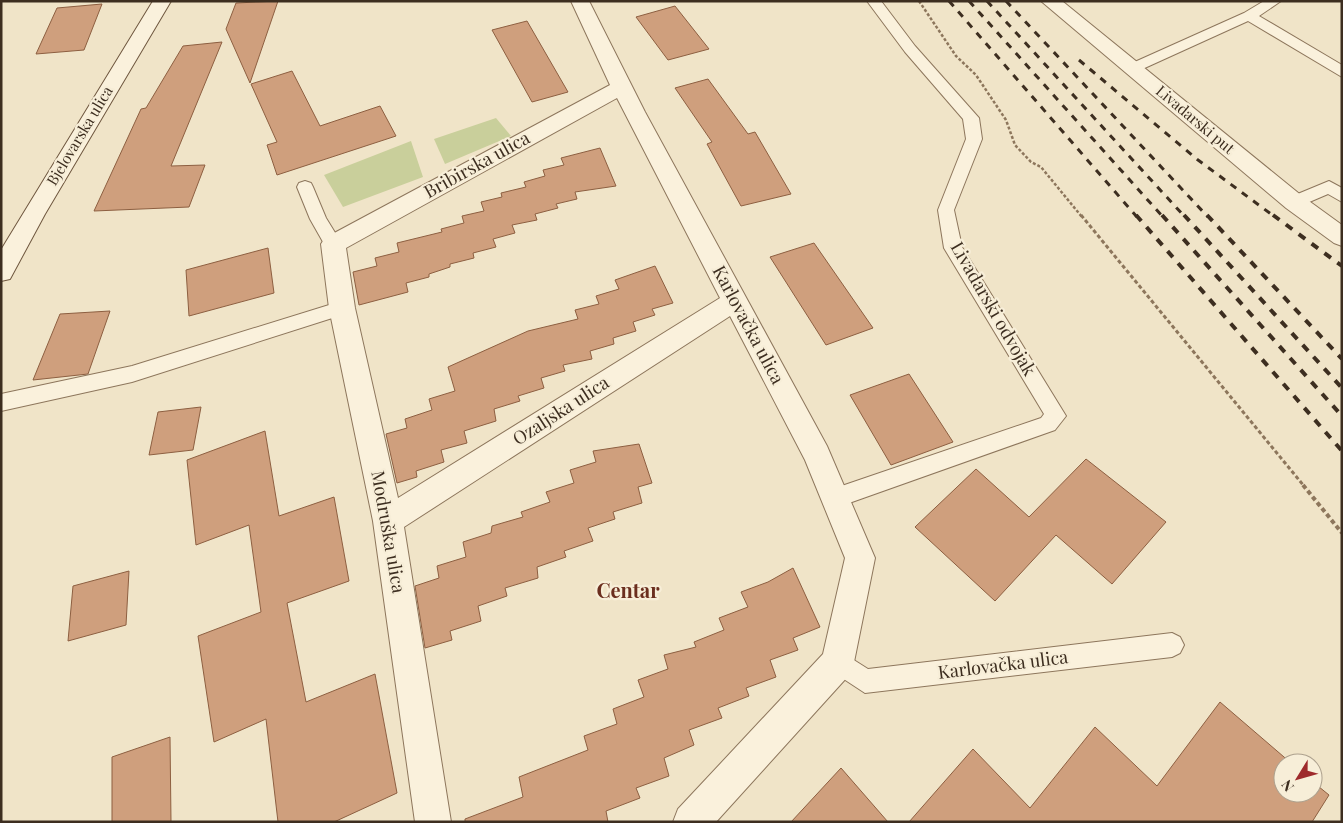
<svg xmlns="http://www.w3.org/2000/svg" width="1343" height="823" viewBox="0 0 1343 823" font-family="'Playfair Display',serif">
<rect width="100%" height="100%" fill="#f0e4c8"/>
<g fill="#c9cf9b">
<path d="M 496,118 L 511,136 L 445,164 L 434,139 Z"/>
<path d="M 411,141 L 423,177 L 343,207 L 324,175 Z"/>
</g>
<g fill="#cf9f7d" stroke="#8d5f41">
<path d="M 278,1 L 250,83 L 226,29 L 236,3 Z"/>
<path d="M 102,4 L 84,50 L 36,54 L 57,8 Z"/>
<path d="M 675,6 L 709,49 L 668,60 L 636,17 Z"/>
<path d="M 527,21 L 568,92 L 532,102 L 492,30 Z"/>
<path d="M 222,42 L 171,166 L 205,165 L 189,207 L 94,211 L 141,109 L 146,108 L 183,46 Z"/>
<path d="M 292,71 L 320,126 L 380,106 L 396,136 L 277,175 L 267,145 L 277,142 L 251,84 Z"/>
<path d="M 708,79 L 748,134 L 755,132 L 791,194 L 741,206 L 707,144 L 712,142 L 675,88 Z"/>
<path d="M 600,148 L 616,186 L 575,192 L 577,199 L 556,204 L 558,208 L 535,214 L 537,220 L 512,225 L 515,233 L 493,239 L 496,247 L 473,253 L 474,258 L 450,264 L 450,267 L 429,274 L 429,277 L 406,283 L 408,292 L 359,305 L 353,272 L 377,266 L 375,258 L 399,252 L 397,243 L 442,232 L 441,229 L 464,223 L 462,216 L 484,211 L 481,202 L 502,197 L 501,193 L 526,187 L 524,182 L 545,176 L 543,170 L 564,165 L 561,158 Z"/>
<path d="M 814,243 L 873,328 L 826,345 L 770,257 Z"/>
<path d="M 268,248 L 274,293 L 189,316 L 186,270 Z"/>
<path d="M 655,266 L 673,303 L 652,309 L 655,315 L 633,322 L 636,331 L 613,338 L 614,344 L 590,351 L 592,359 L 563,365 L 565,371 L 541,378 L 544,388 L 518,396 L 520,401 L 494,409 L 496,421 L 464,431 L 467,443 L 441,450 L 444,462 L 416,471 L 417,477 L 397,483 L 386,434 L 407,428 L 405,419 L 432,410 L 429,399 L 455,391 L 448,367 L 528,331 L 578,319 L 575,310 L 599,304 L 596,296 L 619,289 L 615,280 Z"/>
<path d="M 110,311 L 88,374 L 33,380 L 60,314 Z"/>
<path d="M 909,374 L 953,442 L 891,465 L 850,395 Z"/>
<path d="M 201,407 L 193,450 L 149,455 L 158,412 Z"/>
<path d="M 265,431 L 279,516 L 334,497 L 349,581 L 287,603 L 306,702 L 375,674 L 397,793 L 334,822 L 278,822 L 266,719 L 214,742 L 198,636 L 261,612 L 249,525 L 196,545 L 187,460 Z"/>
<path d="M 639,444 L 652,483 L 638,487 L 642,503 L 613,512 L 615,519 L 588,528 L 593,541 L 564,551 L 566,557 L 537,567 L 538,578 L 505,588 L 507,596 L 478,606 L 481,621 L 450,631 L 452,640 L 425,648 L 415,586 L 439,578 L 437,566 L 466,557 L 463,542 L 491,533 L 492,526 L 523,517 L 521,512 L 550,502 L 546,492 L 574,483 L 570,470 L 596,462 L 593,451 Z"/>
<path d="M 1086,459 L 1166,522 L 1112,584 L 1056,535 L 995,601 L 915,527 L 976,469 L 1029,517 Z"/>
<path d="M 793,568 L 820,627 L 793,638 L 798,650 L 770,660 L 776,677 L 746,688 L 749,696 L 718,708 L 722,718 L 689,730 L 694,745 L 664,758 L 669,776 L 636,788 L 640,798 L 606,811 L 608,822 L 465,822 L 465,819 L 523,797 L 519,777 L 588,750 L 584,736 L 617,724 L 613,709 L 644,697 L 638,680 L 668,669 L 664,655 L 696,647 L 694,642 L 724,630 L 719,618 L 748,607 L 741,592 L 768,582 Z"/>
<path d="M 129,571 L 126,625 L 68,641 L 73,586 Z"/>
<path d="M 1220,702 L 1291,763 L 1283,763 L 1283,793 L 1313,793 L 1313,782 L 1329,795 L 1312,822 L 909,822 L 973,749 L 1030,808 L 1095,727 L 1157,786 Z"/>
<path d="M 170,737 L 171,822 L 112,822 L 112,757 Z"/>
<path d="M 841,768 L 888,822 L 791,822 Z"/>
</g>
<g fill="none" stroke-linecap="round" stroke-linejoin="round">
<defs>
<g id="lane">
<path d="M 867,1 L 881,1 L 915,46 L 979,118 L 982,139 L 954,210 L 962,247 L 1066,416 L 1055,430 L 835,508 L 827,505 L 824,498 L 827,491 L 1041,418 L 1044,414 L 944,248 L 938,210 L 966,139 L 963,119 L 905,52 Z"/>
<path d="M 1264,1 L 1281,1 L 1259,16 L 1342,65 L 1342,77 L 1248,21 L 1138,71 L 1128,71 L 1126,68 L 1128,65 L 1244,13 Z"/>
<path d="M 305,181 L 311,183 L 313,187 L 326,218 L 342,244 L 339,249 L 333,251 L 327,249 L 310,219 L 297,187 L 299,183 Z"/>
<path d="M 1329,181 L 1342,188 L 1342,202 L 1328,194 L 1300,206 L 1294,208 L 1288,206 L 1286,202 L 1288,198 Z"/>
<path d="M 342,301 L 348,303 L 351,308 L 348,313 L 132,382 L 1,411 L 1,394 L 132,366 Z"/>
<path d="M 1172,633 L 1180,637 L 1184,645 L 1180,653 L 1172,657 L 865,693 L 830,670 L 826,662 L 830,654 L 838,650 L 868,669 Z"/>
</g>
<g id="street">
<path d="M 571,1 L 589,1 L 645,112 L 827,446 L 875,558 L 854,662 L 850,674 L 716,822 L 673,822 L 678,809 L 823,654 L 845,558 L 805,460 L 730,316 L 727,318 L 404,527 L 451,822 L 415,822 L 373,521 L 329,308 L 321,244 L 325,238 L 610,85 ZM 617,98 L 720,298 L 398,498 L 355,308 L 346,248 Z"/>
<path d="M 1041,1 L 1062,1 L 1302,196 L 1342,225 L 1342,246 L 1334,243 L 1286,208 Z"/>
</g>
<path id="secondary" d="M 153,1 L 171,1 L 45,214 L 10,279 L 1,281 L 1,250 Z"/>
</defs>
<use href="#lane" stroke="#8d765c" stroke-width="2"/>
<use href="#street" stroke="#8d765c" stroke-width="2"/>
<use href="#secondary" stroke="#6f573f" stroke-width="2"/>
<path stroke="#8d765c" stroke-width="2.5" stroke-dasharray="3 2" stroke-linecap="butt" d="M 919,1 L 956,56 L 976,75 L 1006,120 L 1015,145 L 1031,162 L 1041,167 L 1082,217"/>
<path stroke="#8d765c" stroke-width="3" stroke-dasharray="4 2.5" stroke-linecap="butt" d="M 1081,215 L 1304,486"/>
<path stroke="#8d765c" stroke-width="4" stroke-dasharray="4.5 3" stroke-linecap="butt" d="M 1303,485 L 1342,533"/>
<use href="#lane" fill="#faf1dc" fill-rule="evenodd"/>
<use href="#street" fill="#faf1dc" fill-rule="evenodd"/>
<use href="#secondary" fill="#faf1dc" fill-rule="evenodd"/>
<g stroke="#3d2e20" stroke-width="3" stroke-dasharray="7 7" stroke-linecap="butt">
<path d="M 949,1 L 1137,217"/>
<path d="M 969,1 L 1163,217"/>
<path d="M 987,1 L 1185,217"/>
<path d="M 1006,1 L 1208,217"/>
<path d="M 1079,60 L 1198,160 L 1275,217"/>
</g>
<g stroke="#3d2e20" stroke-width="4" stroke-dasharray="8 8" stroke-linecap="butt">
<path d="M 1136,215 L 1342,451"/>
<path d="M 1162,215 L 1342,416"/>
<path d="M 1184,215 L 1342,388"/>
<path d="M 1207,215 L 1342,359"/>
<path d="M 1273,215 L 1342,266"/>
</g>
</g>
<g text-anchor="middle" stroke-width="4.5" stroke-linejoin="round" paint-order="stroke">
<g font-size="15" fill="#3d2e20" stroke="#f7eed8">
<text transform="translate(1195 120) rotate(40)" y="5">Livadarski put</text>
<text transform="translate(80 136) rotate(-59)" y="5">Bjelovarska ulica</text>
</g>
<g font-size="18" fill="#3d2e20" stroke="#f7eed8">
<text transform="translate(477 165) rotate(-29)" y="6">Bribirska ulica</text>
<text transform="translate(993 309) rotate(60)" y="6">Livadarski odvojak</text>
<text transform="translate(748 325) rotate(62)" y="6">Karlovačka ulica</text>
<text transform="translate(561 411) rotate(-33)" y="6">Ozaljska ulica</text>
<text transform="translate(388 532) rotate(80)" y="6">Modruška ulica</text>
<text transform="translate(1003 665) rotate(-7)" y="6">Karlovačka ulica</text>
</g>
<g font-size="20" font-weight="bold" fill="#6b2e1e" stroke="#f7eed8">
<text x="628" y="598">Centar</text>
</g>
</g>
<rect width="1343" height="823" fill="none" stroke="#3d2e20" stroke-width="5"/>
<g transform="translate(1298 778) rotate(233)"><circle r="24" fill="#f7eed8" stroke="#ada18e"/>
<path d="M0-4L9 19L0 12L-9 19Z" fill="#9e2a2b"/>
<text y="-8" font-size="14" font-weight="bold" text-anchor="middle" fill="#3d2e20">N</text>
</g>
</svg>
